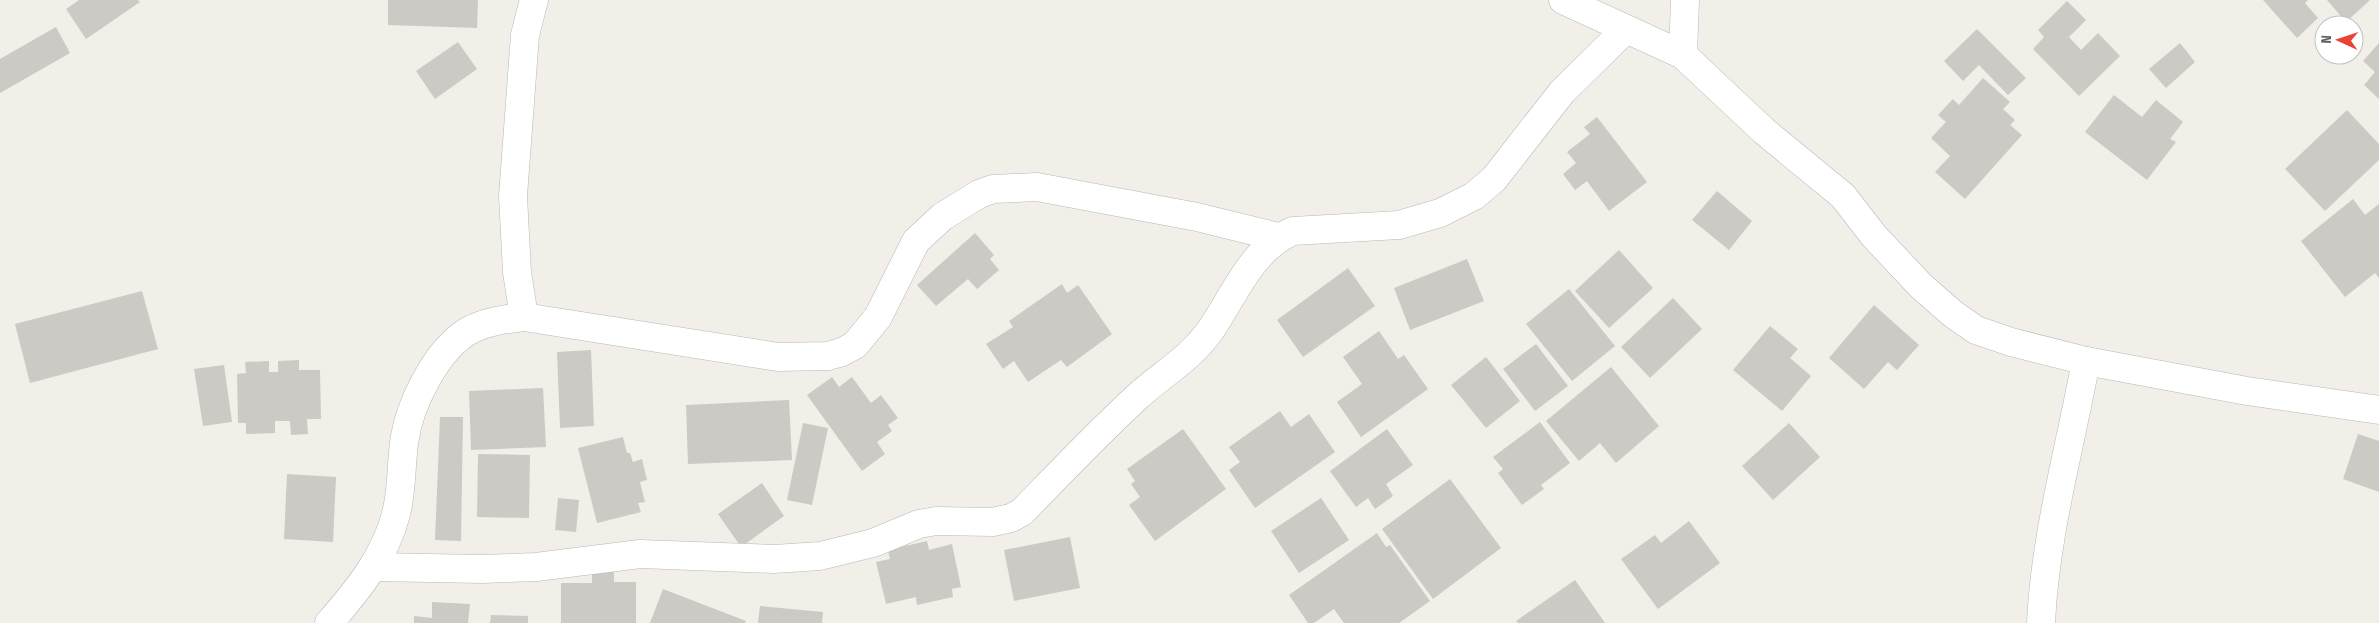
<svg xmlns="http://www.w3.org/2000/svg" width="2379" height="623" viewBox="0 0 2379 623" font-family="'Fira Sans Condensed',sans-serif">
<rect width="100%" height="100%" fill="#f1efe8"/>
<g fill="#cccac5">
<path d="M 79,0 L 138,0 L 140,2 L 86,39 L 66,9 Z"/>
<path d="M 388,0 L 478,0 L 477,28 L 388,25 Z"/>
<path d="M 2263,0 L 2308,0 L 2305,3 L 2318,18 L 2297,38 Z"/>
<path d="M 2327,0 L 2370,0 L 2346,22 Z"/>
<path d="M 2067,1 L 2086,20 L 2069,37 L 2081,50 L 2098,33 L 2120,56 L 2079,96 L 2033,49 L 2044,37 L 2038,30 Z"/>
<path d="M 56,27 L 70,53 L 0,93 L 0,59 Z"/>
<path d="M 1977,29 L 2026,78 L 2008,95 L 1979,65 L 1963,81 L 1944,61 Z"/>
<path d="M 458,42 L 477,69 L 435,99 L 416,71 Z"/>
<path d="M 2180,43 L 2195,62 L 2166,88 L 2149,69 Z"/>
<path d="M 2379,43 L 2379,99 L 2364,85 L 2375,72 L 2363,61 Z"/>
<path d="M 1983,78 L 2010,102 L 2003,109 L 2015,120 L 2010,125 L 2022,135 L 1965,199 L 1935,172 L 1950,156 L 1931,138 L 1946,122 L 1938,115 L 1953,99 L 1959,105 Z"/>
<path d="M 2114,95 L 2142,117 L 2156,100 L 2183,122 L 2170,139 L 2176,142 L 2147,180 L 2085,132 Z"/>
<path d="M 2347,110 L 2379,144 L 2379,160 L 2325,211 L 2285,169 Z"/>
<path d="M 1597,117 L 1647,182 L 1609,211 L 1587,181 L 1575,190 L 1563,174 L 1576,163 L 1567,152 L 1590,134 L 1584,127 Z"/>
<path d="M 1717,191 L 1752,221 L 1729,250 L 1692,220 Z"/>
<path d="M 2353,199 L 2365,215 L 2379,204 L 2379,278 L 2375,273 L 2345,297 L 2301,241 Z"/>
<path d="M 975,233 L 994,255 L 990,259 L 999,270 L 977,289 L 968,279 L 936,306 L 917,285 Z"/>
<path d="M 1619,250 L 1653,288 L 1609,328 L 1575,291 Z"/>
<path d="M 1467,259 L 1484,301 L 1410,330 L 1394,288 Z"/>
<path d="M 1348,268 L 1375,306 L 1303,357 L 1277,320 Z"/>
<path d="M 1062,284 L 1067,293 L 1078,285 L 1112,334 L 1067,367 L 1061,360 L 1028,382 L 1014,361 L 1003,369 L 986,344 L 1013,327 L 1009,321 Z"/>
<path d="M 1569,289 L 1615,346 L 1572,381 L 1526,324 Z"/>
<path d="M 142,291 L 158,349 L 30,383 L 15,324 Z"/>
<path d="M 1673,298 L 1702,329 L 1650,378 L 1621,347 Z"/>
<path d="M 1874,305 L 1919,345 L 1897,370 L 1888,362 L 1864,389 L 1829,358 Z"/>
<path d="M 1770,326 L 1798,349 L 1790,358 L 1811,376 L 1782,411 L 1733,370 Z"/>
<path d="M 1379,331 L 1398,359 L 1404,355 L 1428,389 L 1361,437 L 1337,402 L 1362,384 L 1343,357 Z"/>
<path d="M 1536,344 L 1568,386 L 1535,411 L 1503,369 Z"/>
<path d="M 591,350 L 594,426 L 560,428 L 557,352 Z"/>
<path d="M 1486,357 L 1520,401 L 1486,428 L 1451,385 Z"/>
<path d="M 299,360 L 299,370 L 320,370 L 321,419 L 307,419 L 308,434 L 291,435 L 290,421 L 275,421 L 275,433 L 246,434 L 246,423 L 238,423 L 237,374 L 246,373 L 245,362 L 269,361 L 269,372 L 278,372 L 278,361 Z"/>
<path d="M 224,365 L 232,422 L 203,426 L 194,369 Z"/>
<path d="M 1611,367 L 1659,426 L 1616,463 L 1600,443 L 1579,461 L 1546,421 Z"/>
<path d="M 832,377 L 839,387 L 852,377 L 871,403 L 881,395 L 898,418 L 888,425 L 892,431 L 877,442 L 885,454 L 862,471 L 807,395 Z"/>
<path d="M 543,388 L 546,447 L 471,450 L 469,391 Z"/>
<path d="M 789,400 L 792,460 L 688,464 L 686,405 Z"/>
<path d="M 1280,411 L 1291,427 L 1309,414 L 1335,452 L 1255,508 L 1229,470 L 1240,462 L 1229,447 Z"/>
<path d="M 440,417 L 463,417 L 461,541 L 435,540 Z"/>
<path d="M 1540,422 L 1570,463 L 1541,485 L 1544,489 L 1522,505 L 1498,473 L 1503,469 L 1493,457 Z"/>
<path d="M 803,423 L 828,428 L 812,505 L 787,500 Z"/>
<path d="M 1789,423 L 1820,457 L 1773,500 L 1742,466 Z"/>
<path d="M 1183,429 L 1226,489 L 1155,541 L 1129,505 L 1140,497 L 1131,484 L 1135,481 L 1127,469 Z"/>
<path d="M 1387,429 L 1413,465 L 1386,484 L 1393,496 L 1375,509 L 1368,498 L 1356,507 L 1330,471 Z"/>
<path d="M 2358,434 L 2379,441 L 2379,492 L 2343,479 Z"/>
<path d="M 623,437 L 627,453 L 630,453 L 633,462 L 642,459 L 647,480 L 640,482 L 645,502 L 638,503 L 641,512 L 597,523 L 578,448 Z"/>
<path d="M 478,454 L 530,455 L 529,518 L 477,517 Z"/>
<path d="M 287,474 L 336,477 L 333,542 L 284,539 Z"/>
<path d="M 1450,479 L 1501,548 L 1433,599 L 1382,529 Z"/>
<path d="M 762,483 L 784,516 L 741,547 L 718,514 Z"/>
<path d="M 558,498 L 579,500 L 576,532 L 555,530 Z"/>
<path d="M 1321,498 L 1349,540 L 1299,573 L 1271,531 Z"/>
<path d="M 1689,521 L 1720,563 L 1658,609 L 1621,559 L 1655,535 L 1661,543 Z"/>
<path d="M 1377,533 L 1386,547 L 1390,545 L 1430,601 L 1399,623 L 1344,623 L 1334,609 L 1314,623 L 1308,623 L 1289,595 Z"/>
<path d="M 1070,537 L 1080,588 L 1014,601 L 1004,550 Z"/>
<path d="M 927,541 L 929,550 L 952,544 L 961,587 L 952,589 L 953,597 L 917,605 L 916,597 L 886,604 L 876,562 L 890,559 L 888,550 Z"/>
<path d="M 592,572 L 614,572 L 614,582 L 636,582 L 636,623 L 561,623 L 561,583 L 592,583 Z"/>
<path d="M 1575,580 L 1605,623 L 1518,623 L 1516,621 Z"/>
<path d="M 663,589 L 746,621 L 745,623 L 650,623 Z"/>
<path d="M 432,602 L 470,604 L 468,623 L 414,623 L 414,616 L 432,618 Z"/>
<path d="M 760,606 L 823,612 L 822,623 L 758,623 Z"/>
<path d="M 491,615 L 528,616 L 528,623 L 490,623 Z"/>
</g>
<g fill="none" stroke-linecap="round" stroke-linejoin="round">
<defs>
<g id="street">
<path d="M 1563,0 L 1683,55 L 1764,131 L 1843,196 L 1874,236 L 1921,286 L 1953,314 L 1976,330 L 2011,342 L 2086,361 L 2247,391 L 2379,410"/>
<path d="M 1683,55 L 1685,0"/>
<path d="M 524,317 L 517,272 L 513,196 L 525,35 L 534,0"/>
<path d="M 374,567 L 482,569 L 536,567 L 640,554 L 774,559 L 820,556 L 873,543 L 919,524 L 936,521 L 993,522 L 1011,518 L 1022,512 C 1060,473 1097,434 1137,397 C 1163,373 1188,361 1210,331 C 1234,296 1252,248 1293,231 L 1399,225 L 1440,213 L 1474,196 L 1494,179 L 1562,92 L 1625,30"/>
<path d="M 329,623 C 357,591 385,557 396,514 C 402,491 401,466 404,443 C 409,405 437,347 472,329 C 489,321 506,319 524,317 L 778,357 L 828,356 L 842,352 L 855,345 L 878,317 L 916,241 L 942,217 L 979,194 L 993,189 L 1037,187 L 1197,217 L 1278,237"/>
<path d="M 2041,623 C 2045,535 2070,448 2086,361"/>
</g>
</defs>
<use href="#street" stroke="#b5b8bc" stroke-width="29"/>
<use href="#street" stroke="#fff" stroke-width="28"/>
</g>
<g transform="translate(2339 40) rotate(273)"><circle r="24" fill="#ffffff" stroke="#bfc1c3"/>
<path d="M0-4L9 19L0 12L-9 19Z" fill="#ea4335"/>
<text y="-8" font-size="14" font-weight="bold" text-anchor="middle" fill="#5f6368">N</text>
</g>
</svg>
